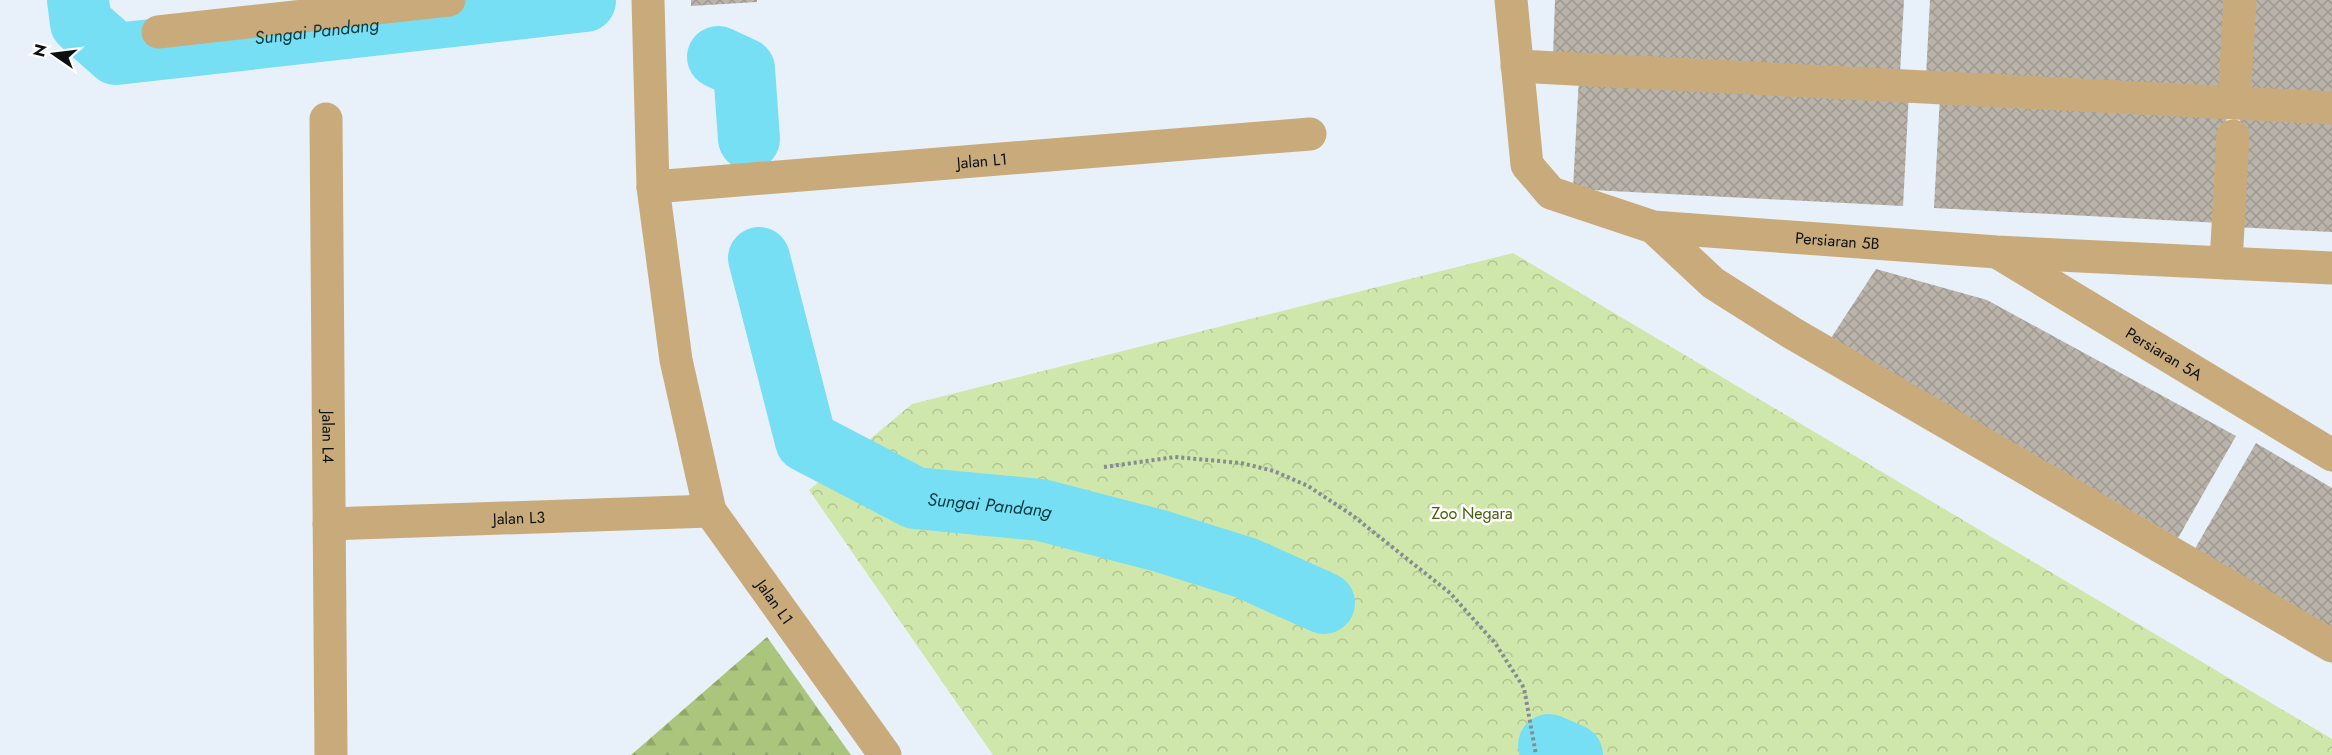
<svg xmlns="http://www.w3.org/2000/svg" width="2332" height="755" viewBox="0 0 2332 755" font-family="Jost,sans-serif">
<defs>
<pattern id="forest-firs" width="22" height="20" patternUnits="userSpaceOnUse" patternTransform="scale(1.5)"><rect width="22" height="20" fill="#abc57d"/><path d="M5 1l3.5 6h-7zM16 11l3.5 6h-7z" fill="#92a86b"/></pattern>
<pattern id="park-crowns" width="20" height="18" patternUnits="userSpaceOnUse" patternTransform="scale(1.5)"><rect width="20" height="18" fill="#d0e7ab"/><path d="M2 6a3 3 0 1 1 6 0M12 15a3 3 0 1 1 6 0" fill="none" stroke="#b1c592"/></pattern>
<pattern id="building-cross-hatch" width="8" height="8" patternUnits="userSpaceOnUse" patternTransform="scale(1.5)"><rect width="8" height="8" fill="#b9b3aa"/><path d="M0 0l8 8M0 8l8-8" fill="none" stroke="#9e9991"/></pattern>
</defs>
<rect width="100%" height="100%" fill="#e8f1f9"/>
<path fill="url(#forest-firs)" d="M 767,637 L 851,755 L 631,755 Z"/>
<path fill="url(#park-crowns)" d="M 1513,253 L 2332,739 L 2332,755 L 993,755 L 809,490 L 912,404 Z"/>
<g fill="none" stroke-linecap="round" stroke-linejoin="round">
<g stroke="#76dff3" stroke-width="62">
<path id="s1" d="M 78,0 L 81,23 L 116,54 L 585,1"/>
<path d="M 718,57 L 744,69 L 749,139"/>
<path id="s2" d="M 759,258 L 806,441 L 915,498 L 1041,510 L 1160,541 L 1246,568 L 1324,603"/>
<path d="M 1549,745 L 1572,755"/>
</g>
</g>
<g fill="url(#building-cross-hatch)">
<path d="M 691,0 L 757,0 L 757,2 L 691,6 Z"/>
<path d="M 1555,0 L 1904,0 L 1900,73 L 1553,56 Z"/>
<path d="M 1930,0 L 2228,0 L 2223,90 L 1926,76 Z"/>
<path d="M 2254,0 L 2332,0 L 2332,95 L 2249,91 Z"/>
<path d="M 1579,76 L 1909,92 L 1903,206 L 1573,189 Z"/>
<path d="M 1940,96 L 2227,111 L 2221,223 L 1934,208 Z"/>
<path d="M 2240,116 L 2332,120 L 2332,232 L 2234,227 Z"/>
<path d="M 1876,269 L 1987,300 L 2236,436 L 2178,538 L 1831,338 Z"/>
<path d="M 2256,443 L 2332,488 L 2332,633 L 2193,552 Z"/>
</g>
<g fill="none" stroke-linecap="round" stroke-linejoin="round">
<path stroke="#868c92" stroke-width="4" stroke-dasharray="3 3" stroke-linecap="butt" d="M 1104,467 L 1175,457 L 1241,463 L 1274,471 L 1308,486 L 1352,515 L 1450,593 L 1495,643 L 1524,688 L 1536,755"/>
<g stroke="#c9ab7b" stroke-width="33">
<path id="s3" d="M 648,0 L 653,187 L 676,360 L 710,511 L 885,755"/>
<path id="s4" d="M 1511,0 L 1527,165 L 1551,193 L 1653,227 L 1997,252 L 2332,268"/>
<path d="M 158,32 L 449,0"/>
<path d="M 1517,66 L 2332,108"/>
<path d="M 2234,103 L 2240,0"/>
<path id="s5" d="M 326,119 L 331,755"/>
<path id="s6" d="M 653,187 L 1310,134"/>
<path d="M 1653,227 L 1713,283 L 1792,333 L 2332,646"/>
<path id="s7" d="M 2000,254 L 2332,455"/>
<path d="M 2226,263 L 2233,136"/>
<path id="s8" d="M 329,524 L 710,511"/>
</g>
</g>
<g text-anchor="middle" stroke-width="5" stroke-linejoin="round" paint-order="stroke">
<g font-size="16" fill="#0d1012" stroke="#fff">
<text dy="6" stroke="none"><textPath href="#s6" startOffset="330">Jalan L1</textPath></text>
<text dy="6" stroke="none"><textPath href="#s4" startOffset="495">Persiaran 5B</textPath></text>
<text dy="6" stroke="none"><textPath href="#s7" startOffset="192">Persiaran 5A</textPath></text>
<text dy="6" stroke="none"><textPath href="#s5" startOffset="318">Jalan L4</textPath></text>
<text dy="6" stroke="none"><textPath href="#s8" startOffset="190">Jalan L3</textPath></text>
<text dy="6" stroke="none"><textPath href="#s3" startOffset="628">Jalan L1</textPath></text>
</g>
<g font-size="16" fill="#475e0e" stroke="#fff">
<text x="1472" y="519">Zoo Negara</text>
</g>
<g font-size="18" font-style="italic" fill="#063a43" stroke="#fff">
<text dy="6" stroke="none"><textPath href="#s1" startOffset="272">Sungai Pandang</textPath></text>
<text dy="6" stroke="none"><textPath href="#s2" startOffset="387">Sungai Pandang</textPath></text>
</g>
</g>
<g transform="translate(54 54) rotate(284)" stroke="#ffffff" stroke-width="4.5" paint-order="stroke">
<path d="M0-4.5L10 22L0 15L-10 22Z" fill="#0d1012"/>
<text y="-9" font-size="16" font-weight="bold" text-anchor="middle" fill="#0d1012">N</text>
</g>
</svg>
